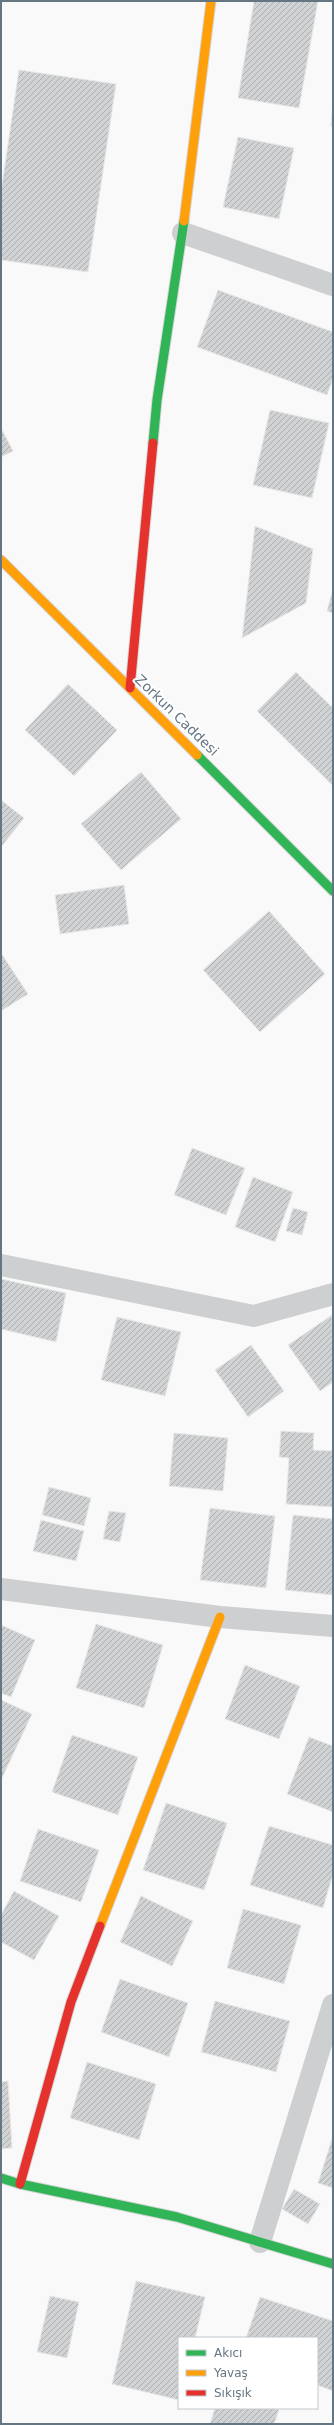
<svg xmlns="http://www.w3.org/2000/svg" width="334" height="2425" viewBox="0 0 334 2425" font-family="'DejaVu Sans',sans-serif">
<defs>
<pattern id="building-hatch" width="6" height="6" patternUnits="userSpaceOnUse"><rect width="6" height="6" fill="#d0d2d3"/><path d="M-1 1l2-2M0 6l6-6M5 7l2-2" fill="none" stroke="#acafb1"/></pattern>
</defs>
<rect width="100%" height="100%" fill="#f9f9f9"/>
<g fill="url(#building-hatch)" stroke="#e8e8e8">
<path d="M 254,1 L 318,1 L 299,108 L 238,98 Z"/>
<path d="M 19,70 L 116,84 L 88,272 L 1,260 L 1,191 Z"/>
<path d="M 333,104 L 333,126 L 331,126 Z"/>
<path d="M 238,137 L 294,148 L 279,219 L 223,207 Z"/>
<path d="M 218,290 L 333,332 L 333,378 L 327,395 L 197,347 Z"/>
<path d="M 270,410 L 329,423 L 312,498 L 253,485 Z"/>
<path d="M 1,428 L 13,451 L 1,457 Z"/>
<path d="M 255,526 L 313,549 L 306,603 L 242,638 Z"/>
<path d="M 333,589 L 333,613 L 327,611 Z"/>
<path d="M 296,672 L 333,708 L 333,786 L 257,711 Z"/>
<path d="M 68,684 L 117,730 L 74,776 L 25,730 Z"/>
<path d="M 141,772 L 181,819 L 121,870 L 81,824 Z"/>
<path d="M 1,800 L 24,818 L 1,847 Z"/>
<path d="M 124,885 L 129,924 L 60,934 L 55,895 Z"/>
<path d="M 269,911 L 325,974 L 260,1032 L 203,970 Z"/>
<path d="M 1,953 L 28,994 L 1,1011 Z"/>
<path d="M 192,1148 L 245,1168 L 226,1215 L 174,1195 Z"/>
<path d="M 253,1177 L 293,1192 L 275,1242 L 235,1227 Z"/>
<path d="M 293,1208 L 308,1212 L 302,1235 L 286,1231 Z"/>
<path d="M 1,1279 L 66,1293 L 56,1342 L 1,1329 Z"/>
<path d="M 332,1315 L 333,1382 L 320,1391 L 288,1345 Z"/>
<path d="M 117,1317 L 181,1332 L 165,1396 L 101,1380 Z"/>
<path d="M 251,1345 L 284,1391 L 248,1417 L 215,1370 Z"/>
<path d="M 281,1431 L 314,1433 L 313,1450 L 333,1451 L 333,1507 L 286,1504 L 289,1458 L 279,1457 Z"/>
<path d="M 174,1433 L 228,1438 L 223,1491 L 169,1486 Z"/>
<path d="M 49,1487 L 91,1498 L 84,1526 L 42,1515 Z"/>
<path d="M 210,1508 L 275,1516 L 266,1588 L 200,1580 Z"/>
<path d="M 109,1511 L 126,1513 L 120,1542 L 103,1539 Z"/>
<path d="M 293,1515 L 333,1519 L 333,1595 L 285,1590 Z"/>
<path d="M 41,1520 L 84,1531 L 76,1561 L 33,1551 Z"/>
<path d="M 96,1624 L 163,1645 L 144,1708 L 76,1688 Z"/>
<path d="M 1,1625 L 35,1640 L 11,1697 L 1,1693 Z"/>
<path d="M 245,1665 L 300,1686 L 279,1739 L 225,1719 Z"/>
<path d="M 1,1700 L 32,1714 L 1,1780 Z"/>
<path d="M 72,1735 L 138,1757 L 118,1815 L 52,1792 Z"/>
<path d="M 309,1737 L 333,1746 L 333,1812 L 287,1794 Z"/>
<path d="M 166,1803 L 227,1823 L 204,1890 L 143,1870 Z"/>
<path d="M 269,1826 L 333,1845 L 333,1874 L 323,1908 L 250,1885 Z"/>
<path d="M 38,1829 L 99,1850 L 81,1902 L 20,1881 Z"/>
<path d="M 14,1891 L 59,1916 L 34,1960 L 1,1942 L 1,1915 Z"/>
<path d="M 141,1896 L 193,1921 L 172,1966 L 120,1942 Z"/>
<path d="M 243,1909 L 301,1925 L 284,1984 L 227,1968 Z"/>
<path d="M 120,1979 L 188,2003 L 169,2057 L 101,2032 Z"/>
<path d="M 215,2001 L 290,2021 L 276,2072 L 201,2052 Z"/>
<path d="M 87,2062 L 156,2084 L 139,2140 L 70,2118 Z"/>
<path d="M 8,2081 L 12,2148 L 1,2149 L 1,2082 Z"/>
<path d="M 333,2136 L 333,2188 L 318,2183 Z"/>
<path d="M 294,2189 L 320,2204 L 308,2224 L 282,2209 Z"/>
<path d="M 136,2281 L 205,2297 L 195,2338 L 179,2338 L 179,2400 L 112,2384 Z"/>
<path d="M 50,2296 L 79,2302 L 67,2358 L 37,2352 Z"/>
<path d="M 260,2297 L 333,2321 L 333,2391 L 317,2385 L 317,2338 L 246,2338 Z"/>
<path d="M 215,2408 L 271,2408 L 279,2410 L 274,2424 L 210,2424 Z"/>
</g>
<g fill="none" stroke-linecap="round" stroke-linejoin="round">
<defs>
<g id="fast">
<path d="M 153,443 L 157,400 L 184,221"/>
<path d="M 197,755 L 333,891"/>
<path d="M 1,2178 L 20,2184 L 177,2217 L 333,2264"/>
</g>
<g id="slow">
<path d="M 184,221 L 211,1"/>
<path d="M 1,560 L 197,755"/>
<path d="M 100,1926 L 220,1617"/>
</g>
<g id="jam">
<path d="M 130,688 L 153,443"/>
<path d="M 20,2184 L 71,2002 L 100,1926"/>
</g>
</defs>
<use href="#fast" stroke="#d5d6d7" stroke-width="11"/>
<use href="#slow" stroke="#d5d6d7" stroke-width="11"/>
<use href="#jam" stroke="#d5d6d7" stroke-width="11"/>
<g stroke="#cecfd0" stroke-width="22">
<path d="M 183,233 L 333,285"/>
<path d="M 1,1265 L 254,1316 L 333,1294"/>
<path d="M 1,1589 L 220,1617 L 333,1626"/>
<path d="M 260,2242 L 333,2005"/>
</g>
<use href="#fast" stroke="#30b455" stroke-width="9"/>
<use href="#slow" stroke="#ff9f0a" stroke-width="9"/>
<use href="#jam" stroke="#e5322d" stroke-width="9"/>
</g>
<g text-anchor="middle" stroke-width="4" stroke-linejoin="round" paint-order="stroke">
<g font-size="14" fill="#657683" stroke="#fff">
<text transform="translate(177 715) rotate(44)" y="5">Zorkun Caddesi</text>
</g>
</g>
<rect width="334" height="2425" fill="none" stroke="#657683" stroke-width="4"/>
<rect x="178" y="2337" width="140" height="72" fill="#ffffff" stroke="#c1c8cd"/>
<rect x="186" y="2350" width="20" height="6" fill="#30b455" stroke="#c1c8cd"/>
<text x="214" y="2357" font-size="12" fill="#657683">Akıcı</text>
<rect x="186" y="2370" width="20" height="6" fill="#ff9f0a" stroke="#c1c8cd"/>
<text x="214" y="2377" font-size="12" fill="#657683">Yavaş</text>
<rect x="186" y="2390" width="20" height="6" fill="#e5322d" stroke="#c1c8cd"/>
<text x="214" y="2397" font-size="12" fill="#657683">Sıkışık</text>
</svg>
